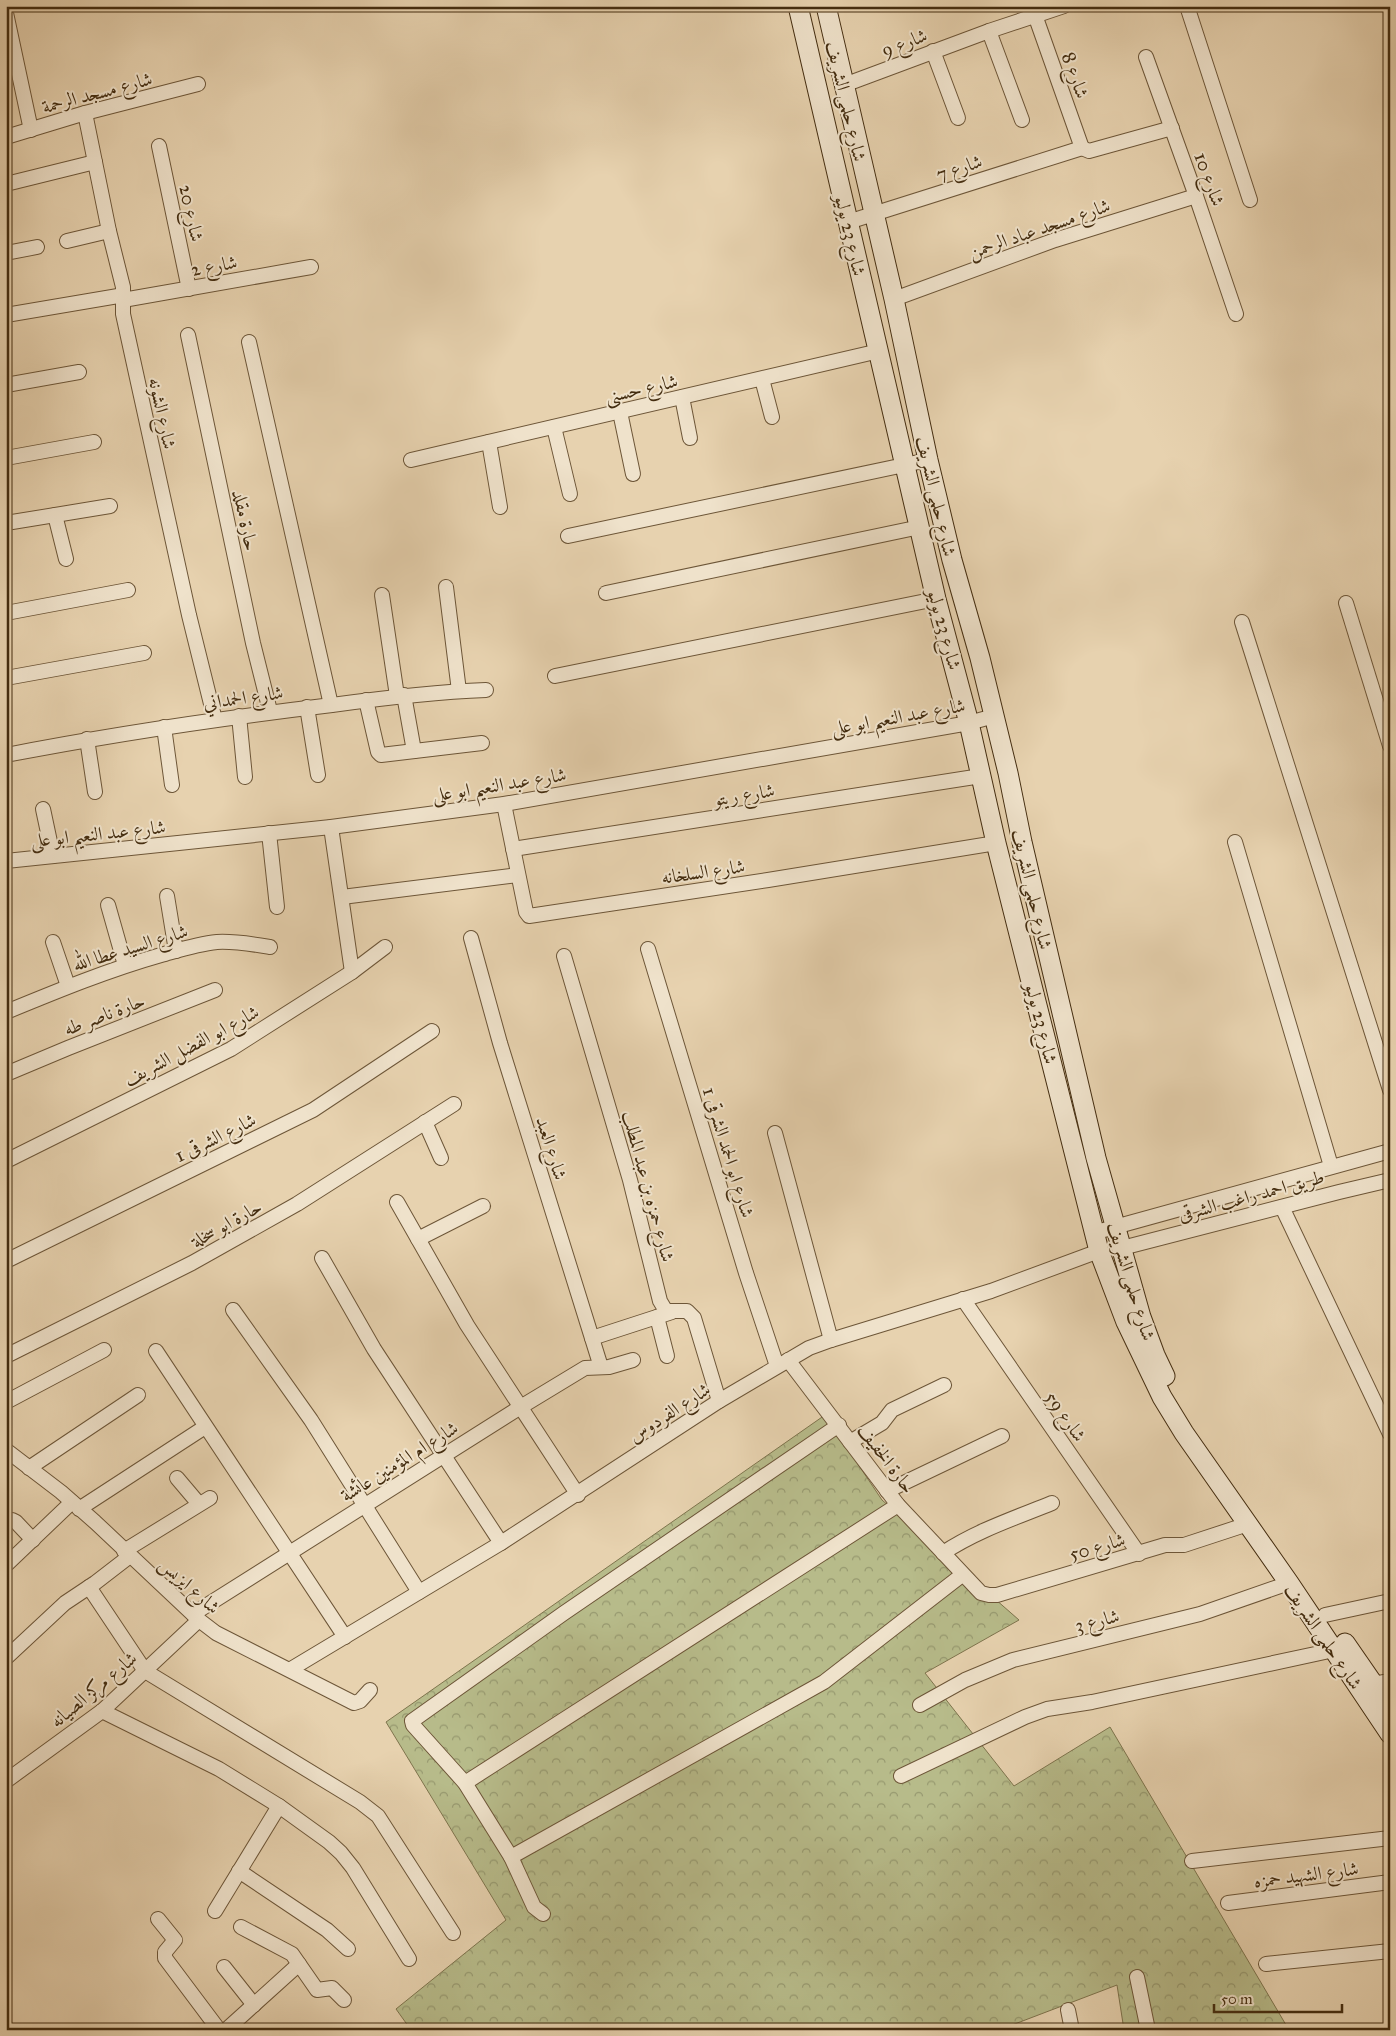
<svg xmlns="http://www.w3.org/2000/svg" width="1396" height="2036" viewBox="0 0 1396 2036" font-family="'IM FELL Great Primer',Amiri,serif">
<defs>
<pattern id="forest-crowns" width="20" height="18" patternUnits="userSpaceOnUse" patternTransform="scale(1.25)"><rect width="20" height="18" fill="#b7bb8a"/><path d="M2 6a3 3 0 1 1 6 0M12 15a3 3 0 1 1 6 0" fill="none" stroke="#96986f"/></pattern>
</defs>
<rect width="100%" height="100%" fill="#e7d2af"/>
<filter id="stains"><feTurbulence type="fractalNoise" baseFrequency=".004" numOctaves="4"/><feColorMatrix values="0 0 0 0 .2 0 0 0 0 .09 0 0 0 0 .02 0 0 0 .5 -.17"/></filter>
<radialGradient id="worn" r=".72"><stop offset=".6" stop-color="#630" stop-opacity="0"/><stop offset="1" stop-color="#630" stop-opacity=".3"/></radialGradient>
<path fill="url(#forest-crowns)" stroke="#7e744d" d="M 825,1415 L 882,1500 L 1019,1620 L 925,1673 L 1014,1786 L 1110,1727 L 1289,2030 L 1124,2030 L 1117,1985 L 999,2030 L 411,2030 L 396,2009 L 506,1920 L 386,1722 Z"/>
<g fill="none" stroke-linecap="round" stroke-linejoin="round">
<defs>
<g id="street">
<path d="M 1187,6 L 1250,200"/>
<path d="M 6,13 L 31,130"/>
<path d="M 1035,15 L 1082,148"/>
<path d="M 989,31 L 1022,120"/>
<path d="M 933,51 L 958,118"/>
<path d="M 1146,57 L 1196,196 L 1236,314"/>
<path d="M 844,85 L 989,31 L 1064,6"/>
<path d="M 85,113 L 109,231 L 123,287 L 123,314 L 189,615 L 215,720"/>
<path d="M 6,137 L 85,113 L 198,84"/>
<path d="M 159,146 L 189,289"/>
<path d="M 1082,148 L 1089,151 L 1172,128"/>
<path d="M 6,184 L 95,162"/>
<path d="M 848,222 L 1082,148"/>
<path d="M 67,241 L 109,231"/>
<path d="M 6,253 L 37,247"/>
<path d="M 894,299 L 1055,240 L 1196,196"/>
<path d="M 123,300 L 311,267"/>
<path d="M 6,315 L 124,295"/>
<path d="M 188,335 L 253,643 L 270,711"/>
<path d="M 249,342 L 331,705"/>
<path d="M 762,379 L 772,417"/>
<path d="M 6,385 L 79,372"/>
<path d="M 682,397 L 690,438"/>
<path d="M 620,412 L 633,474"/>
<path d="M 554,427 L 570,494"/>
<path d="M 489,442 L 500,507"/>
<path d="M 6,458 L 94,442"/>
<path d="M 411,460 L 879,351"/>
<path d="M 55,515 L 66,559"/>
<path d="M 6,523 L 110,506"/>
<path d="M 568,536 L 928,460"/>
<path d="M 446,587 L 459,691"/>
<path d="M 606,593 L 920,527"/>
<path d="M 382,595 L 397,696"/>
<path d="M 1346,603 L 1390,746"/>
<path d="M 6,613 L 128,590"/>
<path d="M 1242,622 L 1390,1090"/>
<path d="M 555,676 L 936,599"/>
<path d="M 6,678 L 144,653"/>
<path d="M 404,695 L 414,751"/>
<path d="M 366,700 L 378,752 L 381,755 L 482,743"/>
<path d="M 307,707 L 318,775"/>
<path d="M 239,716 L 245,777"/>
<path d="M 164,727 L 172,785"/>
<path d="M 87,739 L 95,792"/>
<path d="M 6,755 C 114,734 223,718 332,705 C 383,698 434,692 486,690"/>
<path d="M 504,804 L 526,912 L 529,916 L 768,880 L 996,843"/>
<path d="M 43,809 L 53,856"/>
<path d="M 331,827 L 352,972"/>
<path d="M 269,833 L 277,907"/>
<path d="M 1235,842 L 1331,1166"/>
<path d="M 513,849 L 981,776"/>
<path d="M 6,861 L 331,827 L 504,804 L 969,723 L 994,716"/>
<path d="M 167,896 L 176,951"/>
<path d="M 342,897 L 518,875"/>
<path d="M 108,905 L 125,965"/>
<path d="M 471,938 L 500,1043 L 601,1367"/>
<path d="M 53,942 L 68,986"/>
<path d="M 648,949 L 746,1273 L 777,1366"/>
<path d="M 564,956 L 630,1180 L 660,1301 L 666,1311 L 687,1311 L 694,1318 L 719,1401"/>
<path d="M 6,1012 C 57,991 108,970 161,955 C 179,950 197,944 217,942 C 235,941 252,944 270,947"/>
<path d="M 6,1074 L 68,1048 L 215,990"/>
<path d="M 425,1122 L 441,1158"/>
<path d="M 775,1133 L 831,1340"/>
<path d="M 6,1161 L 231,1049 L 352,972 L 385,947"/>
<path d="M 397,1202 L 467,1325 L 578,1495"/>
<path d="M 1282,1207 L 1390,1434"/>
<path d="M 1093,1233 L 1390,1151"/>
<path d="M 418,1239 L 483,1206"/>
<path d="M 1122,1248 L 1339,1192 L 1390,1180"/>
<path d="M 322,1258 L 374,1349 L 501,1543"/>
<path d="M 6,1261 L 313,1110 L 432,1031"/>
<path d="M 963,1299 L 1139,1554"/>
<path d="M 233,1310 L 311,1420 L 419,1592"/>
<path d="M 657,1317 L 667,1356"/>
<path d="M 592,1338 L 672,1312"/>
<path d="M 156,1351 L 345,1637"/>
<path d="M 6,1356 L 192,1263 L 297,1204 L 454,1104"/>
<path d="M 788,1360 L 898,1505 L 981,1593 L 989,1595 L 997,1595 L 1165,1545 L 1184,1545 L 1248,1524"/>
<path d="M 6,1402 L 104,1350"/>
<path d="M 850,1442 L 882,1423 L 892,1410 L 944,1385"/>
<path d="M 6,1450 L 61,1492 L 95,1522 L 199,1620 L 216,1633 L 354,1703 L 360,1701 L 370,1690"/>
<path d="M 29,1468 L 138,1395"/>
<path d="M 177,1478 L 199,1504"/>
<path d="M 887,1491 L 1002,1436"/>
<path d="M 79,1509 L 205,1427"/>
<path d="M 6,1523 L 12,1520 L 16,1522 L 33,1540"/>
<path d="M 124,1551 L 210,1498"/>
<path d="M 943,1553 C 976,1531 1015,1518 1052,1503"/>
<path d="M 6,1565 L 72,1502"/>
<path d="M 89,1587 L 145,1671 L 360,1802 L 378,1816 L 453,1933"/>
<path d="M 193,1614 L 519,1408 L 585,1368 L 609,1367 L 633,1360"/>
<path d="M 1325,1615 L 1390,1601"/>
<path d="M 6,1658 L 65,1603 L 95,1583 L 130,1556"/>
<path d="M 291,1669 L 501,1543 L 719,1401 L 809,1348 L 831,1340 L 991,1291 L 1099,1251"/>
<path d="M 1373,1684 L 1390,1681"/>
<path d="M 920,1705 L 965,1680 L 1013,1660 L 1200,1614 L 1289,1583"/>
<path d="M 102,1711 L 219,1769 L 279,1806 L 329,1842 L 341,1853 L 353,1868 L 409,1959"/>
<path d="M 901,1776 L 1025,1717 L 1047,1709 L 1092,1702 L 1334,1650"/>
<path d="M 6,1781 L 102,1711 L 199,1620"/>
<path d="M 465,1783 L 898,1505"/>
<path d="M 511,1857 L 824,1682 L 962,1575"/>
<path d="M 1192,1861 L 1390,1838"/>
<path d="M 239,1871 L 327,1930 L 348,1949"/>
<path d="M 1228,1903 L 1390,1882"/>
<path d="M 215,1911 L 279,1806"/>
<path d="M 543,1914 L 534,1907 L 511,1857 L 465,1783 L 413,1725 L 412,1721 L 564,1613 L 839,1425"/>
<path d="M 158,1919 L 175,1940 L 165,1952 L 165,1958 L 219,2030"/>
<path d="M 241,1927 L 292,1954 L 317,1990 L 332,1988 L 344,2000"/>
<path d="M 1266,1964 L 1390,1951"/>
<path d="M 224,1967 L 254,2005"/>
<path d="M 1137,1977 L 1148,2030"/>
<path d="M 1068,2010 L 1072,2030"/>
<path d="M 226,2030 L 299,1964"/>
</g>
<g id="secondary">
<path d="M 798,6 L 936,599 L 969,723 L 996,843 L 1099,1251 L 1126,1322 L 1162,1397 L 1184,1433 L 1289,1583 L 1390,1734"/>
<path d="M 826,6 L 894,299 L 928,460 L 952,560 L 980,658 L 1008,773 L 1022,842 L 1096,1158 L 1141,1317 L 1155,1355 L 1165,1376"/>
<path d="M 1345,1643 L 1390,1708"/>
</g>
</defs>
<use href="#street" stroke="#6d5638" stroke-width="16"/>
<use href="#secondary" stroke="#442d10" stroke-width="21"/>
<use href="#street" stroke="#efe2cb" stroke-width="14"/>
<use href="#secondary" stroke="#efe2cb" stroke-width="19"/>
</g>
<g text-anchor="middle" stroke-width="4" stroke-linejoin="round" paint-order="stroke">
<g font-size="19" fill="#442d10" stroke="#efe2cb">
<text transform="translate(904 42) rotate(-21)" y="7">شارع 9</text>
<text transform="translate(1076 75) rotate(71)" y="7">شارع 8</text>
<text transform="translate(97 92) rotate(-15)" y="7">شارع مسجد الرحمة</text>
<text transform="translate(847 101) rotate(77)" y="7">شارع حلمى الشريف</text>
<text transform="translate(959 167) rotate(-18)" y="7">شارع 7</text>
<text transform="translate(1210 179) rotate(70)" y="7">شارع 10</text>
<text transform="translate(192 213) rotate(78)" y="7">شارع 20</text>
<text transform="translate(1039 228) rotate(-19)" y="7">شارع مسجد عباد الرحمن</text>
<text transform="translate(851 235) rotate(77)" y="7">شارع 23 يوليو</text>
<text transform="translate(214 265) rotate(-10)" y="7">شارع 2</text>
<text transform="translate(641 388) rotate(-13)" y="7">شارع حسنى</text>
<text transform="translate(163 413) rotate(78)" y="7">شارع الشونه</text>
<text transform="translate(937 496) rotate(77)" y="7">شارع حلمى الشريف</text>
<text transform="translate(246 520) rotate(78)" y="7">حارة مقلد</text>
<text transform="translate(945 629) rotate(75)" y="7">شارع 23 يوليو</text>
<text transform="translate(243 697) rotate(-8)" y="7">شارع الحمداني</text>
<text transform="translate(898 716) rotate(-10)" y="7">شارع عبد النعيم ابو على</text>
<text transform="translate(499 784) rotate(-9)" y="7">شارع عبد النعيم ابو على</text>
<text transform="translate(744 794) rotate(-9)" y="7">شارع ريتو</text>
<text transform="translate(98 833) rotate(-6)" y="7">شارع عبد النعيم ابو على</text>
<text transform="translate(703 871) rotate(-8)" y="7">شارع السلخانه</text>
<text transform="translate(1033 889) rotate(77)" y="7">شارع حلمى الشريف</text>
<text transform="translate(130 947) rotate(-17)" y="7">شارع السيد عطا الله</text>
<text transform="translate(104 1014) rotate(-21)" y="7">حارة ناصر طه</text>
<text transform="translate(1042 1023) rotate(76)" y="7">شارع 23 يوليو</text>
<text transform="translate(191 1045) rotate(-28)" y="7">شارع ابو الفضل الشريف</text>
<text transform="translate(215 1137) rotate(-26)" y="7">شارع الشرقى 1</text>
<text transform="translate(552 1148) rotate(73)" y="7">شارع العبد</text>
<text transform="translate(729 1152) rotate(73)" y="7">شارع ابو الحمد الشرقى 1</text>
<text transform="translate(649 1186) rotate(75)" y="7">شارع حمزه بن عبد المطلب</text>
<text transform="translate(1251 1195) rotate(-15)" y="7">طريق احمد راغب الشرقى</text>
<text transform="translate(226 1223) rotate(-29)" y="7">حارة ابو سخلة</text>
<text transform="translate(1132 1281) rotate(73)" y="7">شارع حلمى الشريف</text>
<text transform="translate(669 1412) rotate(-33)" y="7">شارع الفردوس</text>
<text transform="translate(1066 1416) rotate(55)" y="7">شارع 59</text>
<text transform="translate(887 1458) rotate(53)" y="7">حارة الخفيف</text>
<text transform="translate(399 1461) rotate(-32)" y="7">شارع ام المؤمنين عائشة</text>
<text transform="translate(1097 1546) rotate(-16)" y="7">شارع 50</text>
<text transform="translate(190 1585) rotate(42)" y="7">شارع ايزيس</text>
<text transform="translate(1097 1620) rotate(-14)" y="7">شارع 3</text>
<text transform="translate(1324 1636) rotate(56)" y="7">شارع حلمى الشريف</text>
<text transform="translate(93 1689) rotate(-40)" y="7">شارع مركز الصيانه</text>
<text transform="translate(1306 1874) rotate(-7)" y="7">شارع الشهيد حمزه</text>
</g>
</g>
<rect width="1396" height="2036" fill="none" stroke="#e7d2af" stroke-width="25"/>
<rect x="8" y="8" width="1381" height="2021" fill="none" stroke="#442d10" stroke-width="2.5"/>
<rect x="12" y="12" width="1371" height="2011" fill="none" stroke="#442d10"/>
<path d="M1214 2004v8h128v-8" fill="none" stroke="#442d10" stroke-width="2.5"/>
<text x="1221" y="2004" font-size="15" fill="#442d10" stroke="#efe2cb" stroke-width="4" paint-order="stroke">50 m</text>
<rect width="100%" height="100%" filter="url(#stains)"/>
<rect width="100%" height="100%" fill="url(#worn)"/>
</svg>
